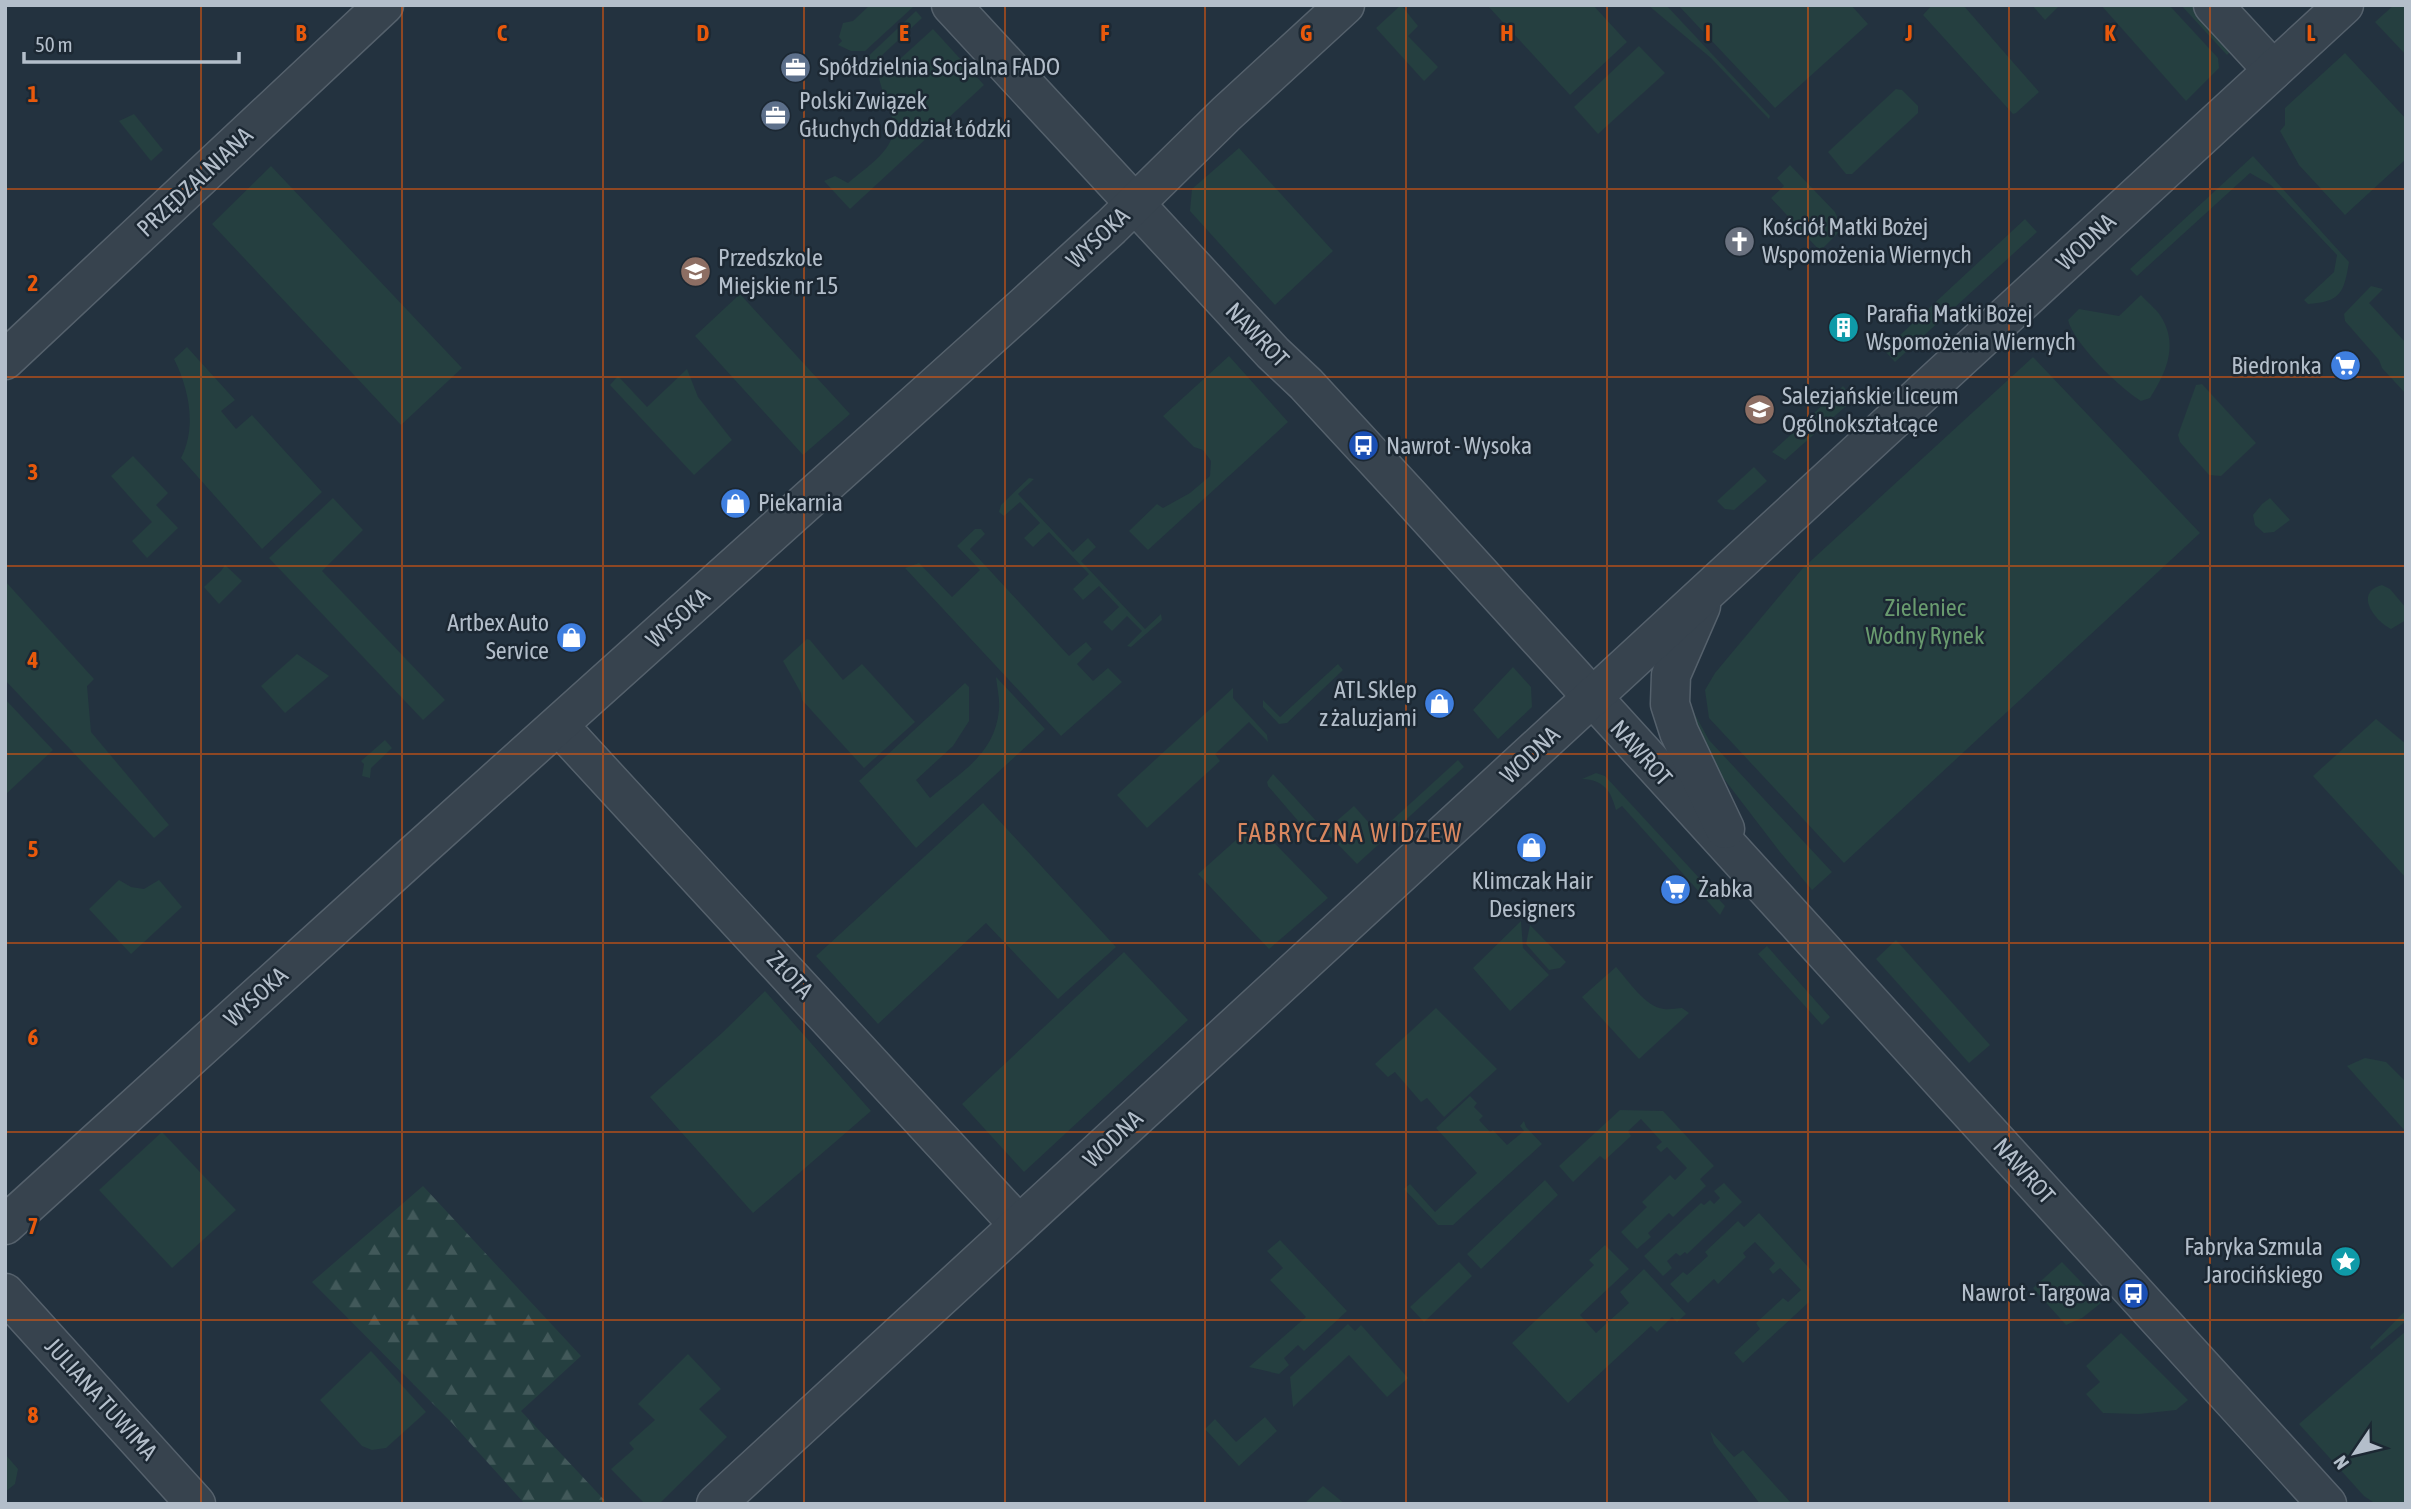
<svg xmlns="http://www.w3.org/2000/svg" width="2411" height="1509" viewBox="0 0 2411 1509" font-family="'Asap Condensed',sans-serif">
<defs>
<pattern id="forest-firs" width="22" height="20" patternUnits="userSpaceOnUse" patternTransform="scale(1.75)"><rect width="22" height="20" fill="#253f40"/><path d="M5 1l3.5 6h-7zM16 11l3.5 6h-7z" fill="#42595a"/></pattern>
</defs>
<rect width="100%" height="100%" fill="#23323f"/>
<g fill="#253f40">
<path d="M 870,5 L 910,5 L 913,7 L 865,51 L 851,51 L 838,45 L 842,41 L 839,37 L 843,23 L 853,21 Z"/>
<path d="M 1401,5 L 1418,26 L 1408,36 L 1438,67 L 1424,81 L 1376,28 Z"/>
<path d="M 1487,5 L 1593,5 L 1627,42 L 1570,95 Z"/>
<path d="M 1648,5 L 1666,5 L 1770,116 L 1769,119 L 1711,58 Z"/>
<path d="M 1678,5 L 1851,5 L 1868,24 L 1775,108 Z"/>
<path d="M 1932,5 L 1963,5 L 2039,92 L 2016,113 L 2013,114 L 1923,15 Z"/>
<path d="M 2032,5 L 2060,5 L 2045,20 Z"/>
<path d="M 2101,5 L 2169,5 L 2218,58 L 2219,68 L 2186,101 Z"/>
<path d="M 2181,5 L 2193,5 L 2233,49 L 2227,55 Z"/>
<path d="M 2394,5 L 2406,5 L 2406,55 L 2375,22 Z"/>
<path d="M 916,11 L 922,18 L 865,71 L 859,65 Z"/>
<path d="M 933,29 L 984,85 L 850,209 L 824,181 L 835,176 L 848,183 C 866,167 898,149 893,122 C 890,107 882,93 879,78 Z"/>
<path d="M 1639,46 L 1665,73 L 1598,134 L 1574,107 Z"/>
<path d="M 2345,53 L 2406,119 L 2406,159 L 2345,215 L 2299,165 L 2280,131 L 2285,125 L 2285,108 Z"/>
<path d="M 1896,89 L 1902,90 L 1918,106 L 1918,113 L 1852,174 L 1846,174 L 1828,152 Z"/>
<path d="M 134,114 L 163,150 L 151,161 L 119,121 Z"/>
<path d="M 1239,148 L 1333,251 L 1275,305 L 1190,211 L 1192,189 Z"/>
<path d="M 2253,156 L 2349,262 C 2344,292 2341,302 2308,304 L 2304,300 L 2334,272 L 2337,255 L 2271,185 L 2250,173 L 2137,276 L 2130,269 Z"/>
<path d="M 1790,165 L 1835,212 L 1838,219 L 1838,233 L 1820,251 L 1771,198 L 1784,186 L 1777,178 Z"/>
<path d="M 271,166 L 462,368 L 401,425 L 212,224 Z"/>
<path d="M 2025,219 L 2037,232 L 1895,362 L 1884,350 Z"/>
<path d="M 2371,286 L 2383,289 L 2369,303 L 2406,343 L 2406,394 L 2382,368 L 2379,360 L 2345,321 L 2344,314 Z"/>
<path d="M 740,294 L 850,414 L 803,455 L 695,336 Z"/>
<path d="M 2141,295 C 2148,303 2159,311 2163,320 C 2178,348 2165,374 2150,398 L 2141,401 C 2120,388 2074,344 2068,320 L 2079,309 L 2119,316 Z"/>
<path d="M 187,347 L 235,400 L 221,411 L 236,429 L 252,415 L 322,492 L 262,549 L 181,458 C 197,427 189,389 174,359 Z"/>
<path d="M 1229,356 L 1288,422 L 1148,550 L 1129,531 L 1157,504 L 1163,508 L 1190,493 L 1210,476 L 1211,461 L 1203,450 L 1194,447 L 1163,416 Z"/>
<path d="M 2033,357 L 2200,533 L 1844,863 L 1709,718 L 1705,690 L 1715,673 L 1802,569 Z"/>
<path d="M 687,369 L 698,397 L 732,440 L 694,475 L 610,385 L 618,376 L 647,407 Z"/>
<path d="M 2202,384 L 2256,443 L 2221,476 L 2209,475 L 2180,442 L 2178,435 L 2196,385 Z"/>
<path d="M 1843,386 L 1854,399 L 1785,460 L 1772,452 Z"/>
<path d="M 133,456 L 168,493 L 156,505 L 178,528 L 147,558 L 132,541 L 152,522 L 111,476 Z"/>
<path d="M 1754,467 L 1767,481 L 1734,510 L 1725,509 L 1717,501 Z"/>
<path d="M 1029,478 L 1034,479 L 1018,494 L 1073,552 L 1088,538 L 1096,547 L 1081,561 L 1145,629 L 1161,614 L 1162,620 L 1131,647 L 1127,646 L 1142,631 L 1127,616 L 1112,631 L 1103,622 L 1119,607 L 1099,586 L 1083,600 L 1073,589 L 1089,574 L 1049,532 L 1033,547 L 1024,538 L 1040,523 L 1020,502 L 1004,516 L 999,512 L 1001,505 Z"/>
<path d="M 333,498 L 363,530 L 322,571 L 445,700 L 423,720 L 269,558 Z"/>
<path d="M 2270,498 L 2290,520 L 2274,532 L 2264,533 L 2255,525 L 2253,515 L 2262,504 Z"/>
<path d="M 975,529 L 981,529 L 985,534 L 970,549 L 1069,656 L 1086,642 L 1092,649 L 1077,664 L 1093,681 L 1108,668 L 1122,682 L 1061,736 L 905,568 L 919,563 L 952,597 L 980,570 L 957,546 Z"/>
<path d="M 225,565 L 242,581 L 219,604 L 204,587 L 221,571 Z"/>
<path d="M 5,581 L 94,679 L 87,686 L 91,732 L 169,825 L 154,838 L 5,680 Z"/>
<path d="M 2382,585 L 2390,589 L 2406,608 L 2406,620 L 2391,629 C 2375,621 2353,593 2382,585 Z"/>
<path d="M 807,639 L 810,640 L 843,680 L 862,664 L 915,722 L 864,768 L 802,700 L 801,693 L 783,661 Z"/>
<path d="M 297,654 L 329,676 L 285,713 L 261,686 Z"/>
<path d="M 1338,664 L 1343,670 L 1287,723 L 1279,724 L 1263,707 L 1263,700 L 1280,717 Z"/>
<path d="M 1513,667 L 1531,687 L 1532,707 L 1498,739 L 1473,710 Z"/>
<path d="M 996,677 L 1045,729 L 916,848 L 859,781 L 965,683 L 969,687 L 969,721 L 953,746 L 916,780 L 930,798 C 961,772 995,754 999,710 C 1000,699 997,687 996,677 Z"/>
<path d="M 1233,688 L 1233,698 L 1267,735 L 1268,742 L 1249,722 L 1215,754 L 1220,761 L 1147,828 L 1117,795 Z"/>
<path d="M 5,699 L 53,750 L 5,795 Z"/>
<path d="M 1680,710 L 1693,711 L 1709,740 L 1832,872 L 1812,890 L 1780,852 L 1695,741 Z"/>
<path d="M 2376,719 L 2406,744 L 2406,878 L 2313,776 Z"/>
<path d="M 385,740 L 392,748 L 371,768 L 370,778 L 362,776 L 364,764 L 361,761 Z"/>
<path d="M 1458,760 L 1464,767 L 1357,864 L 1325,831 L 1354,806 L 1378,833 Z"/>
<path d="M 1596,773 L 1605,776 L 1725,906 L 1720,915 L 1622,806 L 1616,810 C 1611,791 1604,780 1582,779 Z"/>
<path d="M 1273,774 L 1319,824 L 1314,828 L 1305,829 L 1268,786 L 1267,782 Z"/>
<path d="M 983,803 L 1116,947 L 1058,999 L 986,923 L 878,1024 L 816,956 Z"/>
<path d="M 1255,823 L 1328,898 L 1269,949 L 1198,874 Z"/>
<path d="M 119,880 L 131,887 L 144,889 L 159,880 L 182,907 L 131,954 L 89,909 Z"/>
<path d="M 1521,921 L 1523,948 L 1549,975 L 1510,1011 L 1473,968 Z"/>
<path d="M 1530,925 L 1566,962 L 1560,968 L 1549,970 L 1526,944 Z"/>
<path d="M 1896,940 L 1990,1045 L 1969,1063 L 1876,959 Z"/>
<path d="M 1767,946 L 1830,1017 L 1822,1025 L 1758,954 Z"/>
<path d="M 1124,952 L 1188,1020 L 1024,1172 L 962,1104 Z"/>
<path d="M 1616,967 C 1628,980 1645,1007 1664,1009 C 1670,1010 1676,1008 1682,1008 L 1689,1013 L 1639,1059 L 1582,997 Z"/>
<path d="M 765,991 L 871,1111 L 753,1213 L 650,1097 L 722,1033 Z"/>
<path d="M 1436,1008 L 1497,1069 L 1444,1117 L 1427,1098 L 1421,1102 L 1395,1072 L 1388,1077 L 1375,1064 Z"/>
<path d="M 2365,1058 L 2386,1062 L 2406,1082 L 2406,1132 L 2347,1066 Z"/>
<path d="M 1470,1096 L 1477,1103 L 1474,1107 L 1483,1116 L 1479,1120 L 1490,1132 L 1493,1130 L 1507,1145 L 1524,1131 L 1520,1126 L 1524,1121 L 1526,1127 L 1542,1144 L 1453,1225 L 1438,1225 L 1404,1189 L 1410,1184 L 1435,1212 L 1477,1173 L 1436,1128 Z"/>
<path d="M 1620,1110 L 1663,1111 L 1714,1166 L 1700,1179 L 1706,1186 L 1673,1217 L 1669,1213 L 1648,1233 L 1651,1237 L 1637,1249 L 1621,1232 L 1647,1207 L 1642,1202 L 1670,1175 L 1675,1180 L 1687,1168 L 1667,1147 L 1661,1152 L 1656,1147 L 1662,1142 L 1641,1119 L 1628,1131 L 1631,1136 L 1605,1160 L 1600,1156 L 1573,1182 L 1559,1166 Z"/>
<path d="M 162,1132 L 236,1210 L 172,1268 L 99,1190 Z"/>
<path d="M 1545,1180 L 1558,1195 L 1481,1269 L 1467,1254 Z"/>
<path d="M 1724,1183 L 1742,1202 L 1687,1254 L 1685,1252 L 1680,1256 L 1676,1253 L 1667,1261 L 1672,1268 L 1663,1276 L 1644,1256 L 1701,1203 L 1704,1205 L 1710,1200 L 1714,1204 L 1720,1198 L 1714,1191 Z"/>
<path d="M 1759,1213 L 1810,1269 L 1809,1302 L 1743,1363 L 1734,1353 L 1760,1329 L 1756,1323 L 1783,1298 L 1788,1302 L 1801,1290 L 1780,1268 L 1773,1274 L 1769,1269 L 1775,1263 L 1755,1242 L 1743,1253 L 1746,1257 L 1718,1284 L 1714,1279 L 1688,1303 L 1670,1284 L 1683,1272 L 1687,1275 L 1708,1256 L 1705,1252 L 1738,1221 L 1744,1227 Z"/>
<path d="M 1280,1240 L 1347,1311 L 1304,1351 L 1298,1345 L 1284,1358 L 1289,1365 L 1279,1374 L 1249,1367 L 1306,1317 L 1270,1280 L 1283,1268 L 1267,1251 Z"/>
<path d="M 1605,1245 L 1629,1269 L 1580,1315 L 1596,1333 L 1629,1303 L 1620,1292 L 1644,1269 L 1686,1314 L 1677,1322 L 1672,1317 L 1657,1332 L 1651,1326 L 1568,1403 L 1512,1343 L 1594,1265 L 1589,1260 Z"/>
<path d="M 1459,1262 L 1472,1276 L 1424,1322 L 1410,1307 Z"/>
<path d="M 2062,1262 L 2101,1303 L 2082,1318 L 2066,1325 L 2033,1288 Z"/>
<path d="M 2406,1310 L 2406,1321 L 2371,1350 L 2370,1347 Z"/>
<path d="M 1348,1324 L 1355,1331 L 1361,1325 L 1408,1378 L 1387,1397 L 1349,1355 L 1293,1407 L 1290,1377 Z"/>
<path d="M 2406,1331 L 2406,1504 L 2376,1504 L 2364,1496 L 2299,1424 Z"/>
<path d="M 2121,1333 L 2188,1400 L 2176,1410 L 2139,1414 L 2103,1413 L 2086,1394 L 2100,1382 L 2086,1366 Z"/>
<path d="M 371,1351 L 426,1412 L 386,1448 L 372,1450 L 362,1446 L 320,1400 Z"/>
<path d="M 688,1354 L 721,1389 L 699,1409 L 727,1437 L 659,1504 L 645,1504 L 611,1469 L 634,1449 L 629,1443 L 655,1420 L 638,1404 Z"/>
<path d="M 1265,1417 L 1277,1431 L 1239,1466 L 1205,1429 L 1215,1419 L 1236,1442 Z"/>
<path d="M 1710,1431 L 1734,1457 L 1743,1450 L 1792,1504 L 1760,1504 L 1714,1443 Z"/>
<path d="M 5,1454 L 18,1469 L 15,1484 L 5,1492 Z"/>
<path d="M 1323,1486 L 1345,1504 L 1304,1504 Z"/>
</g>
<path fill="url(#forest-firs)" d="M 423,1186 L 581,1356 L 521,1411 L 608,1504 L 525,1504 L 452,1423 L 312,1282 Z"/>
<g fill="none" stroke-linecap="round" stroke-linejoin="round">
<defs>
<g id="minor">
<path d="M 951,5 L 1273,353 L 1306,384 L 1412,499 L 2327,1504"/>
<path d="M 2213,5 L 2273,70"/>
<path d="M 5,360 L 384,5"/>
<path d="M 1701,606 L 1671,675 L 1670,704 L 1679,732 L 1725,829"/>
<path d="M 559,726 L 1019,1225"/>
<path d="M 5,1225 L 411,857 L 1021,309 L 1111,227 L 1226,114 L 1345,5"/>
<path d="M 5,1293 L 196,1504"/>
<path d="M 716,1504 L 2344,5"/>
</g>
</defs>
<use href="#minor" stroke="#55616c" stroke-width="41"/>
<use href="#minor" stroke="#37434e" stroke-width="38"/>
</g>
<path fill="none" stroke="#e8590c" stroke-width="2" stroke-opacity="0.55" d="M 201,5 L 201,1504M 402,5 L 402,1504M 603,5 L 603,1504M 804,5 L 804,1504M 1005,5 L 1005,1504M 1205,5 L 1205,1504M 1406,5 L 1406,1504M 1607,5 L 1607,1504M 1808,5 L 1808,1504M 2009,5 L 2009,1504M 2210,5 L 2210,1504M 5,189 L 2406,189M 5,377 L 2406,377M 5,566 L 2406,566M 5,754 L 2406,754M 5,943 L 2406,943M 5,1132 L 2406,1132M 5,1320 L 2406,1320"/>
<defs>
<symbol id="office-disc" viewBox="-11 -11 22 22"><circle r="9.5" fill="#5c6f8a" stroke="#1c2833"/><path d="M-6-3h4V-5.5h4V-3h4V5H-6ZM-1-4.5V-3h2v-1.5ZM-6 0V1H6V0Z" fill="#fff"/></symbol>
<symbol id="church-disc" viewBox="-11 -11 22 22"><circle r="9.5" fill="#6b7280" stroke="#1c2833"/><path d="M-1.2-6h2.4v3.5h3.3v2.4h-3.3V6h-2.4V-.1h-3.3v-2.4h3.3Z" fill="#fff"/></symbol>
<symbol id="school-disc" viewBox="-11 -11 22 22"><circle r="9.5" fill="#8d6e63" stroke="#1c2833"/><path d="M0-5L7-2L0 1L-7-2ZM-4 1L0 2.5L4 1V4Q0 6-4 4Z" fill="#fff"/></symbol>
<symbol id="building-disc" viewBox="-11 -11 22 22"><circle r="9.5" fill="#0f9aa8" stroke="#1c2833"/><path d="M-4-6H4V6H1V3H-1V6H-4ZM-2.5-4.3h1.7v1.8h-1.7ZM.8-4.3h1.7v1.8H.8ZM-2.5-1h1.7V.8h-1.7ZM.8-1h1.7V.8H.8Z" fill="#fff"/></symbol>
<symbol id="supermarket-disc" viewBox="-11 -11 22 22"><circle r="9.5" fill="#3f7fe0" stroke="#1c2833"/><path d="M-6-5.5h2.5l.6 2H6L4.5 2H-2.5L-4.4-4H-6ZM-1.5 3.2a1.3 1.3 0 1 0 .1 0ZM3 3.2a1.3 1.3 0 1 0 .1 0Z" fill="#fff"/></symbol>
<symbol id="bus-disc" viewBox="-11 -11 22 22"><circle r="9.5" fill="#1a4fb4" stroke="#1c2833"/><path d="M-5-6H5V4H4V6H2V4H-2V6H-4V4H-5ZM-3.5-4V0h7V-4ZM-3.5 1.2v1.5H-2V1.2ZM2 1.2v1.5H3.5V1.2Z" fill="#fff"/></symbol>
<symbol id="shop-disc" viewBox="-11 -11 22 22"><circle r="9.5" fill="#3f7fe0" stroke="#1c2833"/><path d="M-5-2.5h2.3a2.7 3.5 0 0 1 5.4 0H5L5.5 6h-11ZM-1.5-2.5h3a1.5 2.3 0 0 0-3 0Z" fill="#fff"/></symbol>
<symbol id="sight-disc" viewBox="-11 -11 22 22"><circle r="9.5" fill="#0f9aa8" stroke="#1c2833"/><path d="M0-6L1.8-2.2L6-1.7L2.9 1.2L3.7 5.4L0 3.3L-3.7 5.4L-2.9 1.2L-6-1.7L-1.8-2.2Z" fill="#fff"/></symbol>
</defs>
<g fill-rule="evenodd">
<use href="#office-disc" x="778" y="50" width="35" height="35"/>
<use href="#office-disc" x="758" y="98" width="35" height="35"/>
<use href="#church-disc" x="1722" y="224" width="35" height="35"/>
<use href="#school-disc" x="678" y="254" width="35" height="35"/>
<use href="#building-disc" x="1826" y="310" width="35" height="35"/>
<use href="#supermarket-disc" x="2328" y="348" width="35" height="35"/>
<use href="#school-disc" x="1742" y="392" width="35" height="35"/>
<use href="#bus-disc" x="1346" y="428" width="35" height="35"/>
<use href="#shop-disc" x="718" y="486" width="35" height="35"/>
<use href="#shop-disc" x="554" y="620" width="35" height="35"/>
<use href="#shop-disc" x="1422" y="686" width="35" height="35"/>
<use href="#shop-disc" x="1514" y="830" width="35" height="35"/>
<use href="#supermarket-disc" x="1658" y="872" width="35" height="35"/>
<use href="#sight-disc" x="2328" y="1244" width="35" height="35"/>
<use href="#bus-disc" x="2116" y="1276" width="35" height="35"/>
</g>
<g text-anchor="middle" stroke-width="5" stroke-linejoin="round" paint-order="stroke">
<g font-size="24" fill="#b3beca" stroke="#1c2833" text-anchor="start">
<text x="819" y="75">Spółdzielnia Socjalna FADO</text>
<text x="799" y="109">Polski Związek<tspan x="799" dy="28">Głuchych Oddział Łódzki</tspan></text>
<text x="1762" y="235">Kościół Matki Bożej<tspan x="1762" dy="28">Wspomożenia Wiernych</tspan></text>
<text x="718" y="266">Przedszkole<tspan x="718" dy="28">Miejskie nr 15</tspan></text>
<text x="1866" y="322">Parafia Matki Bożej<tspan x="1866" dy="28">Wspomożenia Wiernych</tspan></text>
<text x="2322" y="374" text-anchor="end">Biedronka</text>
<text x="1782" y="404">Salezjańskie Liceum<tspan x="1782" dy="28">Ogólnokształcące</tspan></text>
<text x="1386" y="454">Nawrot - Wysoka</text>
<text x="758" y="511">Piekarnia</text>
<text x="549" y="631" text-anchor="end">Artbex Auto<tspan x="549" dy="28">Service</tspan></text>
<text x="1417" y="698" text-anchor="end">ATL Sklep<tspan x="1417" dy="28">z żaluzjami</tspan></text>
<text x="1532" y="889" text-anchor="middle">Klimczak Hair<tspan x="1532" dy="28">Designers</tspan></text>
<text x="1698" y="897">Żabka</text>
<text x="2323" y="1255" text-anchor="end">Fabryka Szmula<tspan x="2323" dy="28">Jarocińskiego</tspan></text>
<text x="2111" y="1301" text-anchor="end">Nawrot - Targowa</text>
</g>
<g font-size="24" fill="#b3beca" stroke="#1c2833">
<text transform="translate(195 182) rotate(-43)" y="8">PRZĘDZALNIANA</text>
<text transform="translate(1098 238) rotate(-43)" y="8">WYSOKA</text>
<text transform="translate(2086 242) rotate(-43)" y="8">WODNA</text>
<text transform="translate(1257 335) rotate(46)" y="8">NAWROT</text>
<text transform="translate(678 618) rotate(-42)" y="8">WYSOKA</text>
<text transform="translate(1641 753) rotate(48)" y="8">NAWROT</text>
<text transform="translate(1530 755) rotate(-43)" y="8">WODNA</text>
<text transform="translate(790 975) rotate(47)" y="8">ZŁOTA</text>
<text transform="translate(256 997) rotate(-42)" y="8">WYSOKA</text>
<text transform="translate(1113 1139) rotate(-43)" y="8">WODNA</text>
<text transform="translate(2024 1171) rotate(48)" y="8">NAWROT</text>
<text transform="translate(101 1399) rotate(48)" y="8">JULIANA TUWIMA</text>
</g>
<g font-size="24" fill="#699b6f" stroke="#1c2833">
<text x="1925" y="616">Zieleniec<tspan x="1925" dy="28">Wodny Rynek</tspan></text>
</g>
<g font-size="26" letter-spacing="2" fill="#d9875f" stroke="#1c2833">
<text x="1350" y="842">FABRYCZNA WIDZEW</text>
</g>
</g>
<g font-size="23" text-anchor="middle" font-weight="bold" fill="#e8590c" stroke="#1c2833" stroke-width="5" stroke-linejoin="round" paint-order="stroke">
<text x="301" y="41">B</text>
<text x="502" y="41">C</text>
<text x="703" y="41">D</text>
<text x="904" y="41">E</text>
<text x="1105" y="41">F</text>
<text x="1306" y="41">G</text>
<text x="1507" y="41">H</text>
<text x="1708" y="41">I</text>
<text x="1909" y="41">J</text>
<text x="2110" y="41">K</text>
<text x="2311" y="41">L</text>
<text x="33" y="102">1</text>
<text x="33" y="291">2</text>
<text x="33" y="480">3</text>
<text x="33" y="668">4</text>
<text x="33" y="857">5</text>
<text x="33" y="1045">6</text>
<text x="33" y="1234">7</text>
<text x="33" y="1423">8</text>
</g>
<rect width="2411" height="1509" fill="none" stroke="#b3beca" stroke-width="14"/>
<g transform="translate(2355 1453) rotate(235)" stroke="#1c2833" stroke-width="5" paint-order="stroke">
<path d="M0-5L12 26L0 18L-12 26Z" fill="#b3beca"/>
<text y="-10" font-size="19" font-weight="bold" text-anchor="middle" fill="#b3beca">N</text>
</g>
<path d="M24 52v10h215v-10" fill="none" stroke="#b3beca" stroke-width="3.5"/>
<text x="35" y="52" font-size="21" fill="#b3beca" stroke="#1c2833" stroke-width="5" paint-order="stroke">50 m</text>
</svg>
